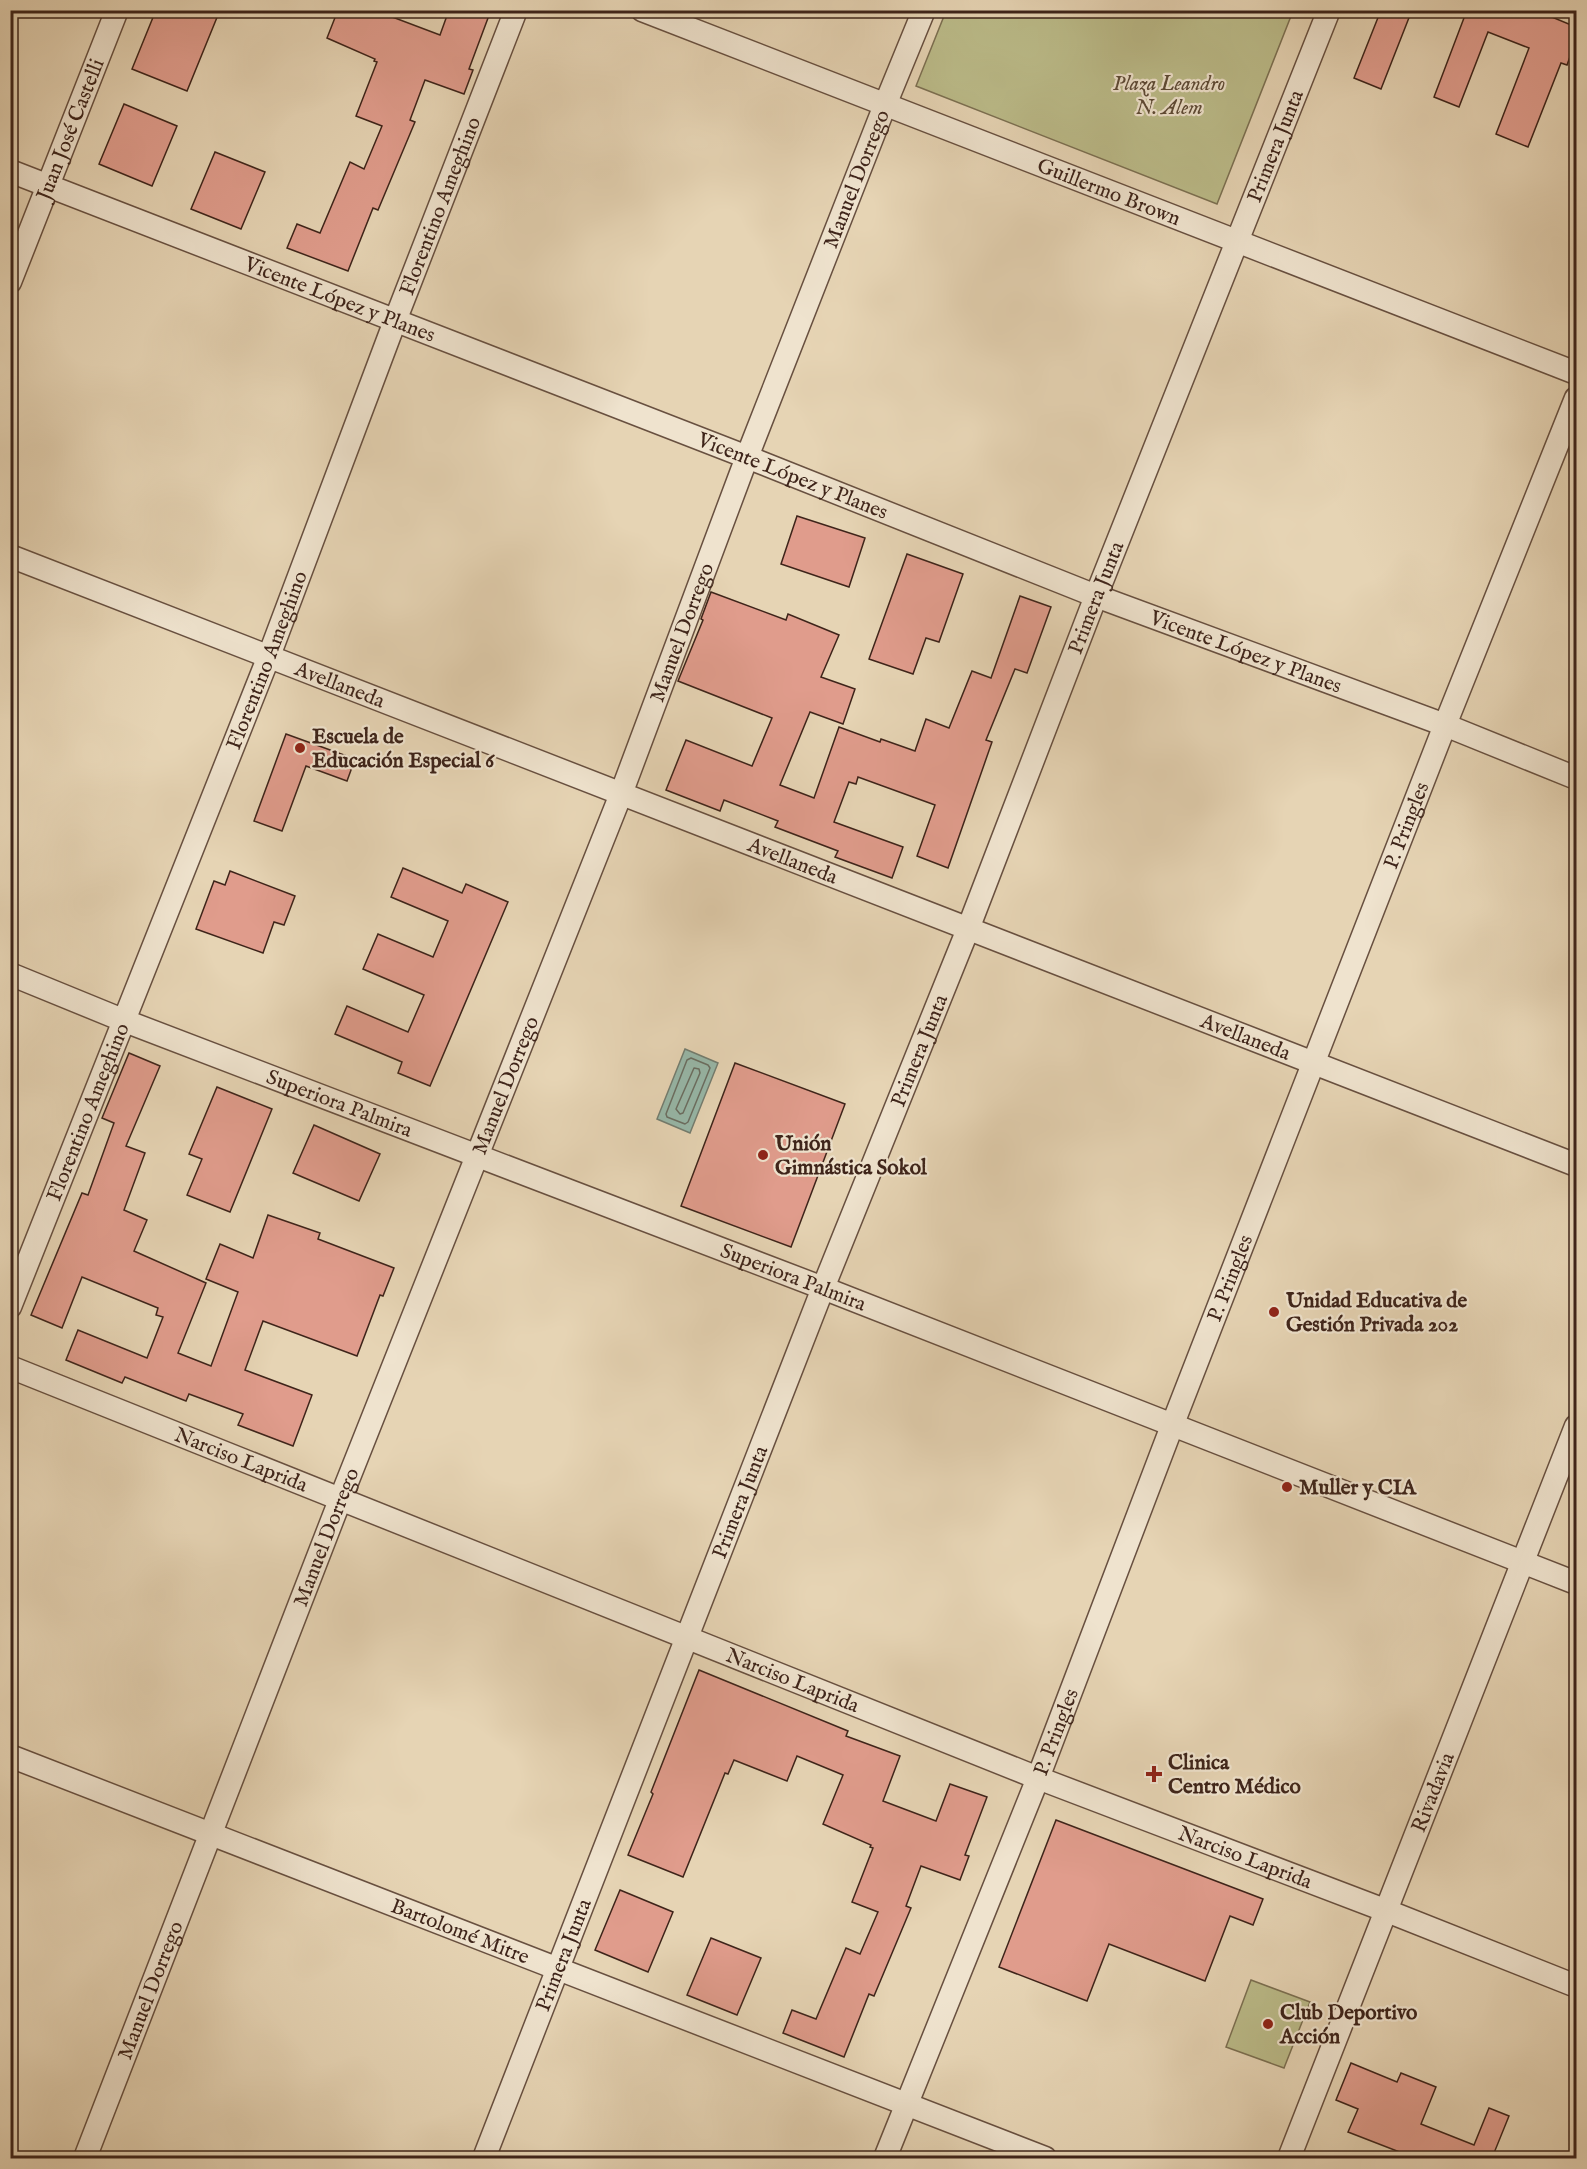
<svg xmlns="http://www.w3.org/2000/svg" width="1587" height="2169" viewBox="0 0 1587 2169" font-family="'IM FELL English',serif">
<rect width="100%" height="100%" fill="#e6d4b4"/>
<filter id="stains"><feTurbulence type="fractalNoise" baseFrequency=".00333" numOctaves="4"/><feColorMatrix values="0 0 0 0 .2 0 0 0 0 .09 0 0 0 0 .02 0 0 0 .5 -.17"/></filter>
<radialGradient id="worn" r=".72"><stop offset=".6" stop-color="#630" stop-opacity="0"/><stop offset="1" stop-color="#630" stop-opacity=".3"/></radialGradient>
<g fill="#bbbb89" stroke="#7c7052" stroke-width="1.5">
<path d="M 946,11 L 946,10 L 1293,11 L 1217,204 L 916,86 Z"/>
<path d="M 1251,1980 L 1310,2002 L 1284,2068 L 1226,2047 Z"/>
</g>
<path fill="#97b8a9" stroke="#737d70" stroke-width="1.5" d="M 685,1049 L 718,1063 L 690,1133 L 657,1119 Z"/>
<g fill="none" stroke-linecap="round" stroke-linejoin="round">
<g stroke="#6a6e62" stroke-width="1.5">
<path d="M 691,1058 L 708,1065 L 710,1068 L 688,1122 L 685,1124 L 667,1117 L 666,1114 L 687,1060 Z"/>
<path d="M 694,1068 L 699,1069 L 700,1073 L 683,1113 L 680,1114 L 676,1109 Z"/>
</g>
</g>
<g fill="#e09c8c" stroke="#3e241a" stroke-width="1.5">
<path d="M 156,10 L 220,10 L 187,91 L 132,69 Z"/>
<path d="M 338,10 L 388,10 L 387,15 L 440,35 L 449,10 L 491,10 L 469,69 L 473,70 L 464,94 L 425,80 L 410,120 L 415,122 L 378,210 L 373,208 L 348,271 L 287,248 L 297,224 L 320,233 L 350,162 L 364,169 L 382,126 L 356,116 L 377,62 L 374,61 L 375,59 L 327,38 Z"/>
<path d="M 1381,10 L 1412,10 L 1381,89 L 1354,78 Z"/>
<path d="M 1467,10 L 1535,10 L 1576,27 L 1576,40 L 1567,65 L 1561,63 L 1528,147 L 1496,134 L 1529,48 L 1488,32 L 1459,107 L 1434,97 Z"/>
<path d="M 124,104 L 177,126 L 152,186 L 99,164 Z"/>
<path d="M 215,152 L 265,172 L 241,229 L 191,209 Z"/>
<path d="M 797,516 L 865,538 L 849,587 L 781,564 Z"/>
<path d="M 907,554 L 963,574 L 939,642 L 926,638 L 913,674 L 869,659 Z"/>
<path d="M 711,592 L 786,620 L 788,614 L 839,635 L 821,677 L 855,689 L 843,724 L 810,712 L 780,785 L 814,798 L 839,727 L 880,742 L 881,739 L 915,751 L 926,719 L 949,728 L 972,671 L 991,678 L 1020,596 L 1051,607 L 1027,673 L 1015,669 L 986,740 L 992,742 L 948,868 L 917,856 L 935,805 L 858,777 L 856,784 L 849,782 L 834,822 L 903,847 L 892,878 L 835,857 L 838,851 L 775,827 L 778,821 L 724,800 L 720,811 L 666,790 L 686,740 L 752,766 L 772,718 L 678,681 L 703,620 L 701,619 Z"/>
<path d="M 286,734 L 355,759 L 347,781 L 306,766 L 282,831 L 254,821 Z"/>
<path d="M 403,868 L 462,893 L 466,884 L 508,902 L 430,1086 L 398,1073 L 402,1062 L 335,1034 L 347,1006 L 408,1032 L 424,995 L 363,969 L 378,934 L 433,957 L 448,921 L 391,897 Z"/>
<path d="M 230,871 L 295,896 L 284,925 L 274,922 L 263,953 L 196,929 L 214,881 L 225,885 Z"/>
<path d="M 129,1053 L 160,1066 L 126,1146 L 145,1153 L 124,1210 L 147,1220 L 134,1251 L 206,1283 L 178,1353 L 211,1366 L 238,1292 L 206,1279 L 220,1244 L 253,1258 L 268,1215 L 320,1233 L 318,1239 L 394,1268 L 383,1296 L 380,1295 L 357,1356 L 263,1321 L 245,1370 L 312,1395 L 293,1446 L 238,1425 L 243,1414 L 189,1394 L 186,1401 L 125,1377 L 122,1383 L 66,1360 L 78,1330 L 147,1358 L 163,1317 L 156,1315 L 158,1308 L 82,1277 L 62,1328 L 31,1315 L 82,1193 L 88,1195 L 114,1123 L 102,1118 Z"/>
<path d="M 735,1063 L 845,1104 L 791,1247 L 681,1206 Z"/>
<path d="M 217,1087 L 272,1109 L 230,1212 L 187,1195 L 202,1159 L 189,1154 Z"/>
<path d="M 314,1125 L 380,1154 L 359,1201 L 293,1173 Z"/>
<path d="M 699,1670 L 848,1731 L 846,1736 L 900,1756 L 883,1801 L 936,1821 L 950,1784 L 987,1797 L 965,1855 L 969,1856 L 960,1880 L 921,1866 L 906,1906 L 911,1908 L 874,1996 L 869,1994 L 844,2057 L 783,2033 L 792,2010 L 816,2019 L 846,1948 L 860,1954 L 878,1912 L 852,1902 L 873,1848 L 870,1847 L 871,1845 L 823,1824 L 843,1775 L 797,1756 L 787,1781 L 734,1760 L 728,1774 L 725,1773 L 683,1877 L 628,1855 L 653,1794 L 651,1792 Z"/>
<path d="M 1056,1820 L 1263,1899 L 1253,1925 L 1230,1916 L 1205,1981 L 1109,1944 L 1087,2001 L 999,1967 Z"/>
<path d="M 620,1890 L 673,1912 L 648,1972 L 595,1950 Z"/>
<path d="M 711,1938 L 761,1958 L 737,2015 L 687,1995 Z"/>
<path d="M 1351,2063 L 1397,2082 L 1401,2073 L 1436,2087 L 1421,2124 L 1474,2145 L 1489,2108 L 1509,2116 L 1494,2153 L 1506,2158 L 1415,2158 L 1348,2132 L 1358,2109 L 1336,2100 Z"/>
</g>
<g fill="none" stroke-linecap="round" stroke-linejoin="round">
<defs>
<g id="minor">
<path id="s1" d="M 642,10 L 1576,373"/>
<path id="s2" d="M 10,171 L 747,457 L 1096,596 L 1445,725 L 1576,778"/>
<path id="s3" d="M 10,282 L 117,10"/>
<path id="s4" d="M 10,556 L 1576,1165"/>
<path id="s5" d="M 10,974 L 125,1021 L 823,1288 L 1576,1583"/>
<path id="s6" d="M 10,1307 L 269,656 L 395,321 L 516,10"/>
<path id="s7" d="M 10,1367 L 1038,1778 L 1387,1911 L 1576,1986"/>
<path id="s8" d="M 10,1756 L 1045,2158"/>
<path id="s9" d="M 85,2158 L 340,1500 L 621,794 L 747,457 L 885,105 L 924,10"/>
<path id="s10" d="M 484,2158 L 823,1288 L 968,929 L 1096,596 L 1329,10"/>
<path id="s11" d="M 885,2158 L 1038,1778 L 1172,1426 L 1445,725 L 1576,398"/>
<path id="s12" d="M 1289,2158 L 1576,1426"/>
</g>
</defs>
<use href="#minor" stroke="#685040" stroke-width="25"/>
<use href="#minor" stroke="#efe3ce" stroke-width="22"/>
</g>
<g fill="#8f2418" stroke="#efe3ce" stroke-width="2">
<circle cx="300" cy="748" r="6"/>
<circle cx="763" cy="1155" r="6"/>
<circle cx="1274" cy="1312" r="6"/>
<circle cx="1287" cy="1487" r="6"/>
<path d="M1151 1765h6v6h6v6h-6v6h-6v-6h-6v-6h6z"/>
<circle cx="1268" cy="2024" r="6"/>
</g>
<g text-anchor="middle" stroke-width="4.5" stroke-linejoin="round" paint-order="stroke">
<g font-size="21" font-style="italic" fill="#5d4a36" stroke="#efe3ce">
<text x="1169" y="90">Plaza Leandro<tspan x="1169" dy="24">N. Alem</tspan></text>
</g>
<g font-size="21" fill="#3e241a" stroke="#efe3ce">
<text dy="7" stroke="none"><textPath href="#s3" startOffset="164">Juan José Castelli</textPath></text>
<text dy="7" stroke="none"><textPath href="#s10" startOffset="2162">Primera Junta</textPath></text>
<text dy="7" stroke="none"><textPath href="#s9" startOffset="2124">Manuel Dorrego</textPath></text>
<text dy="7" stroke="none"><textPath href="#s1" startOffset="501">Guillermo Brown</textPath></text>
<text dy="7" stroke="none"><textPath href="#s6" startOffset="1182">Florentino Ameghino</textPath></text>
<text dy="7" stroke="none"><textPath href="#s2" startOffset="354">Vicente López y Planes</textPath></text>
<text dy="7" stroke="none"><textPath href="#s2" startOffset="840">Vicente López y Planes</textPath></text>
<text dy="7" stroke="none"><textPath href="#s10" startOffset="1676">Primera Junta</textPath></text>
<text dy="7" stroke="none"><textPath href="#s9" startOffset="1638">Manuel Dorrego</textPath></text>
<text dy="7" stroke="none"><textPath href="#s2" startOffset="1326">Vicente López y Planes</textPath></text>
<text dy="7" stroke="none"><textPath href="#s6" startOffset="696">Florentino Ameghino</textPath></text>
<text dy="7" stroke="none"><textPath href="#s4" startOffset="354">Avellaneda</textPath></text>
<text dy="7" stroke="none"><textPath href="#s11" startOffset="1431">P. Pringles</textPath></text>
<text dy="7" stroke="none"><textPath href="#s4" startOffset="840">Avellaneda</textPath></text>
<text dy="7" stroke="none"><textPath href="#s4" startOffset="1326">Avellaneda</textPath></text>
<text dy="7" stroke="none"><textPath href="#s10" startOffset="1190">Primera Junta</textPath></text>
<text dy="7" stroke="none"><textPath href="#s9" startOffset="1152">Manuel Dorrego</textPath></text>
<text dy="7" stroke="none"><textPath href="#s5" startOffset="354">Superiora Palmira</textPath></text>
<text dy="7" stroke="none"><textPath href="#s6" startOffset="210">Florentino Ameghino</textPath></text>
<text dy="7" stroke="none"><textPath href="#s5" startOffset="840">Superiora Palmira</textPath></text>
<text dy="7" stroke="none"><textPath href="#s11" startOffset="945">P. Pringles</textPath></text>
<text dy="7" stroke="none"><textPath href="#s7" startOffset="249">Narciso Laprida</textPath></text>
<text dy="7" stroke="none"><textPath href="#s10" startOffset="704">Primera Junta</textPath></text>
<text dy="7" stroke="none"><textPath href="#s9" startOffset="666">Manuel Dorrego</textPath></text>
<text dy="7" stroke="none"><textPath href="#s7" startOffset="843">Narciso Laprida</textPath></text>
<text dy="7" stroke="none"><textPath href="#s11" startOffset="459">P. Pringles</textPath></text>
<text dy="7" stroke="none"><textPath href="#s12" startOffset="393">Rivadavia</textPath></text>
<text dy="7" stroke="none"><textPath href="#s7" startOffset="1329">Narciso Laprida</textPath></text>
<text dy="7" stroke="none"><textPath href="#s8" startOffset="483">Bartolomé Mitre</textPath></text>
<text dy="7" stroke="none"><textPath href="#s10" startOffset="218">Primera Junta</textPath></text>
<text dy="7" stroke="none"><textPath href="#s9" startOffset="180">Manuel Dorrego</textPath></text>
</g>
<g font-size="21" font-weight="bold" fill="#3e241a" stroke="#efe3ce" text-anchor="start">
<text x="312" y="743">Escuela de<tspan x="312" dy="24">Educación Especial 6</tspan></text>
<text x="775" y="1150">Unión<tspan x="775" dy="24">Gimnástica Sokol</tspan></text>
<text x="1286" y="1307">Unidad Educativa de<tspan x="1286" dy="24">Gestión Privada 202</tspan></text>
<text x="1299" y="1494">Muller y CIA</text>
<text x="1168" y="1769">Clinica<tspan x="1168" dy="24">Centro Médico</tspan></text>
<text x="1280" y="2019">Club Deportivo<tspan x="1280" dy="24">Acción</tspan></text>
</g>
</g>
<rect width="1587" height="2169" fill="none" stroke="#e6d4b4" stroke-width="36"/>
<rect x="12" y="12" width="1563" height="2145" fill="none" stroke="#3e241a" stroke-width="3"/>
<rect x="18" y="18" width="1551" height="2133" fill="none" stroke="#3e241a" stroke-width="1.5"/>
<rect width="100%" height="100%" filter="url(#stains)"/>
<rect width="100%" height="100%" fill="url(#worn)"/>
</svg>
